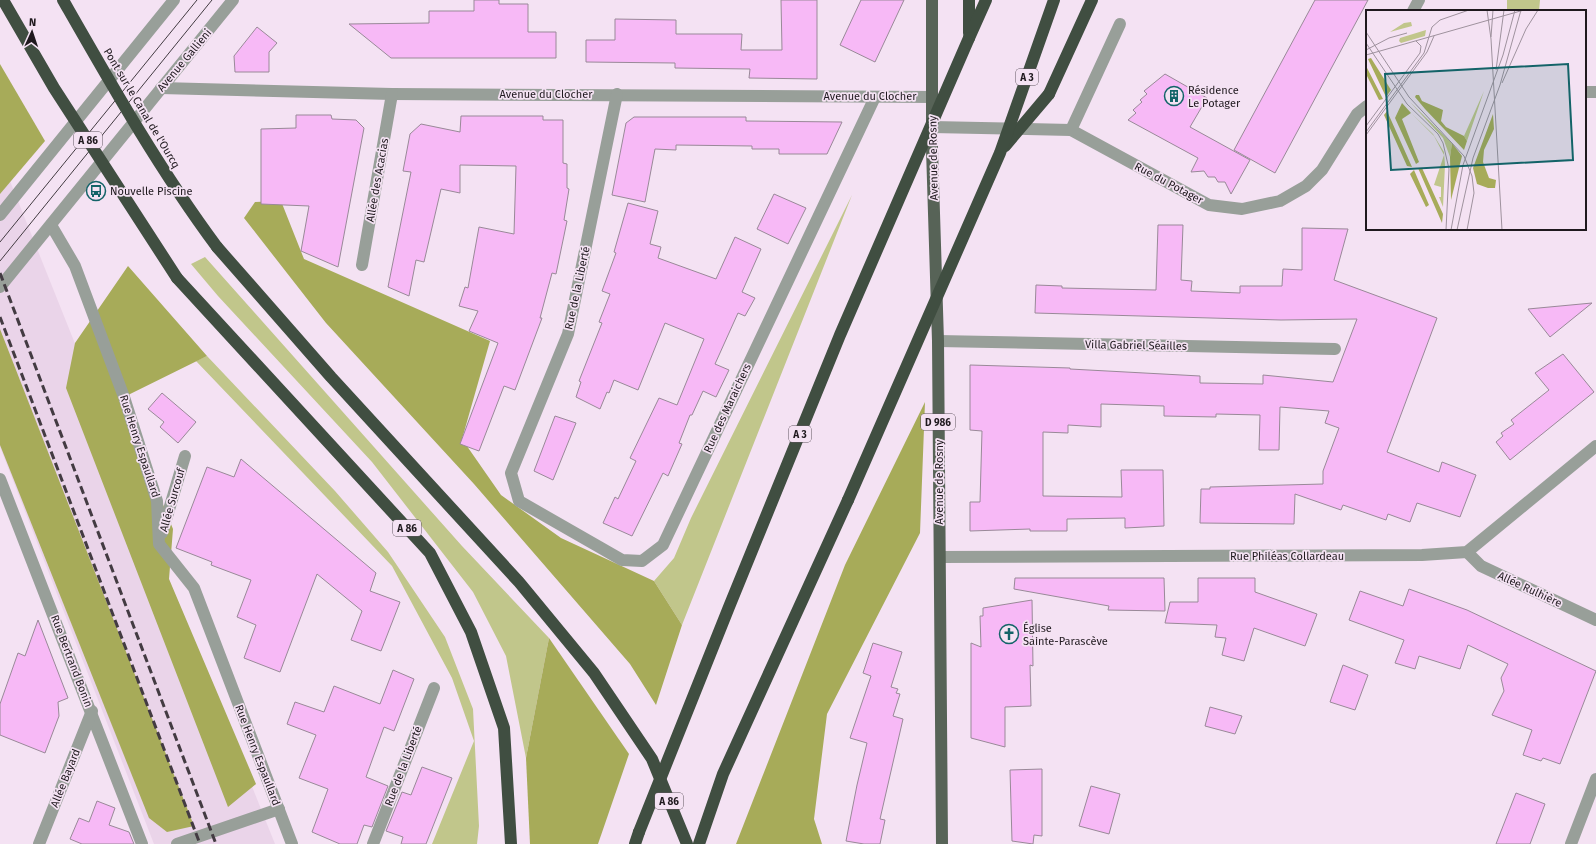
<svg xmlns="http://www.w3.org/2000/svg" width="1596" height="844" viewBox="0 0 1596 844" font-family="'Fira Sans',sans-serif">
<rect width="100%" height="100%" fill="#f4e2f3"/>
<path fill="#ead4e9" d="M 0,156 L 275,844 L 154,844 L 0,447 Z"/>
<g fill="#c1c68b">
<path d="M 1507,0 L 1540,0 L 1539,11 L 1507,11 Z"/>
<path d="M 852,195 L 682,625 L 654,581 L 674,558 L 691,518 Z"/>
<path d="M 205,257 L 462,546 L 549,638 L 526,758 L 506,656 L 473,592 L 372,462 L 218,296 L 191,264 Z"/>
<path d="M 207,356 L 335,491 L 388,552 L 445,637 L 473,709 L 479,826 L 477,844 L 432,844 L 474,741 L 452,678 L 392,566 L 196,361 Z"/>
</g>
<g fill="#a7ab59">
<path d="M 0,64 L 45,141 L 0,194 Z"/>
<path d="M 281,201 L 304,259 L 490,341 L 462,439 L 501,495 L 561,538 L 654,581 L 682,625 L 656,705 L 630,664 L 474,484 L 326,323 L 244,218 L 255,202 Z"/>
<path d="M 128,266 L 207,356 L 120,399 L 173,529 L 169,579 L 256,784 L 228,807 L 66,388 L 75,343 Z"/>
<path d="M 0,329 L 194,826 L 167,832 L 149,818 L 0,445 Z"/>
<path d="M 925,402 L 920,533 L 827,714 L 814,819 L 822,844 L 736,844 L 845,565 Z"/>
<path d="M 549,638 L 629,754 L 598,844 L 530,844 L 526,758 Z"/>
</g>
<g fill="#f7b9f6" stroke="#998998">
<path d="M 474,0 L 499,0 L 499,4 L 528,4 L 528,32 L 556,32 L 556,58 L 391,58 L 349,24 L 429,23 L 429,11 L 474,11 Z"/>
<path d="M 781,0 L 817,0 L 817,79 L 749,78 L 750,69 L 675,68 L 675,63 L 586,62 L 586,40 L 615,40 L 615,19 L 676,20 L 676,34 L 742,34 L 741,50 L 782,50 Z"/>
<path d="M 861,0 L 904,0 L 875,62 L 840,45 Z"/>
<path d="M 1315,0 L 1368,0 L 1275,173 L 1234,150 Z"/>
<path d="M 257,27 L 277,43 L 269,52 L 269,72 L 235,72 L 234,56 Z"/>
<path d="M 1165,74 L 1207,98 L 1190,127 L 1250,160 L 1231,194 L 1225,182 L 1218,182 L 1215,177 L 1208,177 L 1204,171 L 1191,172 L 1198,158 L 1128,120 L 1136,113 L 1133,110 L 1142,102 L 1140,100 L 1147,94 L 1144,91 Z"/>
<path d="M 296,115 L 331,115 L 332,119 L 356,120 L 364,128 L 338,267 L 301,251 L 309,206 L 261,204 L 261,129 L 296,128 Z"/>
<path d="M 461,116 L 543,116 L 543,120 L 563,120 L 563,163 L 567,164 L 567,188 L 569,189 L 564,220 L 567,221 L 556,274 L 552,273 L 540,318 L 542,318 L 515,390 L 504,386 L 479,451 L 460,444 L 498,343 L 469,331 L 478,311 L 459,306 L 465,287 L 468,288 L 479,227 L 514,234 L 516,166 L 460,165 L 460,193 L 441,189 L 424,262 L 416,260 L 409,296 L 388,287 L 411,172 L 403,171 L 410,134 L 421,124 L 460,132 Z"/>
<path d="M 634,117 L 746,117 L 746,121 L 842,122 L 827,154 L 779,154 L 779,149 L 752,149 L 752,146 L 676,145 L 676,150 L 655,149 L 645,202 L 612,195 L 626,123 Z"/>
<path d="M 774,194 L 806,208 L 788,244 L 757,229 Z"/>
<path d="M 628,203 L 658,211 L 650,244 L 661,247 L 658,258 L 716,279 L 735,237 L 761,249 L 742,292 L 755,298 L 745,316 L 738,313 L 715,364 L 729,370 L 716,397 L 703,391 L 692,415 L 690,415 L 679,443 L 682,444 L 668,476 L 663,473 L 632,536 L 603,523 L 615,497 L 618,499 L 636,461 L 630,458 L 659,398 L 677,405 L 704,339 L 665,323 L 638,390 L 614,380 L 609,393 L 607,392 L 600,409 L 576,397 L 581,382 L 579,381 L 602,323 L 599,322 L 610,294 L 602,291 L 616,253 L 614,252 Z"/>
<path d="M 1158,225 L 1183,225 L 1181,280 L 1192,281 L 1191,291 L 1240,293 L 1240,286 L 1282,286 L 1283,269 L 1302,270 L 1302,228 L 1348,229 L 1334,280 L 1437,318 L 1387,452 L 1439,472 L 1442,462 L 1476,475 L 1460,517 L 1417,503 L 1410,522 L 1388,514 L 1386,520 L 1343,505 L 1341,510 L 1295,494 L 1294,524 L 1200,523 L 1201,489 L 1210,489 L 1210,487 L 1323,484 L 1323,471 L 1339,428 L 1325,423 L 1329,411 L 1280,407 L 1279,450 L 1259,450 L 1260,415 L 1216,414 L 1216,417 L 1164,416 L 1164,406 L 1101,404 L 1101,427 L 1068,425 L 1068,433 L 1043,432 L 1043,496 L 1122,497 L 1121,470 L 1163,470 L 1164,526 L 1125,528 L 1125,518 L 1067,519 L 1067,531 L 1030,531 L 1030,529 L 970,531 L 970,502 L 980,502 L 982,431 L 970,430 L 970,365 L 1070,368 L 1070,369 L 1200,376 L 1200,383 L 1263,384 L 1263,375 L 1333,382 L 1357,319 L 1281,320 L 1035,313 L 1036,285 L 1062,286 L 1062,288 L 1156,290 Z"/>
<path d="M 1592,303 L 1550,337 L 1528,309 Z"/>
<path d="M 1563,354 L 1594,392 L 1510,460 L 1496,442 L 1503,436 L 1501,433 L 1514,424 L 1511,420 L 1549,390 L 1535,373 Z"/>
<path d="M 162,393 L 196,422 L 178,443 L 160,427 L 164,422 L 148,409 Z"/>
<path d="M 555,416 L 576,423 L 553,480 L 534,471 Z"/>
<path d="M 241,459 L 376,573 L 370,591 L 400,602 L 381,651 L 351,640 L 362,611 L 317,574 L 280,672 L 244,658 L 256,625 L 237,617 L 251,580 L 211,565 L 212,562 L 176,548 L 207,467 L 234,477 Z"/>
<path d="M 1015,578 L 1164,578 L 1165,611 L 1108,610 L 1109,606 L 1014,589 Z"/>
<path d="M 1198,578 L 1255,578 L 1255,592 L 1317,614 L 1305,646 L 1254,628 L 1244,661 L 1222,655 L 1226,638 L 1215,637 L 1217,625 L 1165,623 L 1170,602 L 1198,602 Z"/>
<path d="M 1409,589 L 1467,610 L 1596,671 L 1560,764 L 1543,758 L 1541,761 L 1523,755 L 1532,730 L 1492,715 L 1504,691 L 1501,678 L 1508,664 L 1468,645 L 1460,669 L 1419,656 L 1415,669 L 1395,663 L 1404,640 L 1349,620 L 1360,591 L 1403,606 Z"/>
<path d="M 1032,600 L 1033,666 L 1030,665 L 1031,706 L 1005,707 L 1005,747 L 971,738 L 971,643 L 981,647 L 980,616 L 983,616 L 983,608 Z"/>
<path d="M 38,620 L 68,698 L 58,702 L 59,716 L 45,753 L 0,735 L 0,704 L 18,653 L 25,656 Z"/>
<path d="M 873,643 L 902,652 L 891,687 L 898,689 L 896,693 L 900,694 L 893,716 L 903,719 L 880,819 L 885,820 L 880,844 L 864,844 L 846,841 L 857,785 L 867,743 L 850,738 L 871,676 L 863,673 Z"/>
<path d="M 1343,665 L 1368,675 L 1355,710 L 1330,702 Z"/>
<path d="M 393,670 L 414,679 L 394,731 L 384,727 L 366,777 L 388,786 L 372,827 L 364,825 L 357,844 L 340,844 L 312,832 L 328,789 L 299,778 L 316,735 L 287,724 L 295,702 L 324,712 L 334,686 L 380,704 Z"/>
<path d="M 1210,707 L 1242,716 L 1235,734 L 1205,726 Z"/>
<path d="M 422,767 L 452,778 L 426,844 L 401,844 L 403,837 L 386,831 L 402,792 L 411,795 Z"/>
<path d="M 1042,769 L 1042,836 L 1034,835 L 1033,844 L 1012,841 L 1010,770 Z"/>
<path d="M 1091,786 L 1120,794 L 1109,834 L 1079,826 Z"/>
<path d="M 1516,793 L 1545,804 L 1530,844 L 1496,844 Z"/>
<path d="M 97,801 L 115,808 L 109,825 L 129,832 L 134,844 L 82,844 L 70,839 L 79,818 L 89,822 Z"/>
</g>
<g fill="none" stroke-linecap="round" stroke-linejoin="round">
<g stroke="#989f99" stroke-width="12">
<path d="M 1413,11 L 1419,0"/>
<path d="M 161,88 L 392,94 L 932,97"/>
<path d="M 1585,92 L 1596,92"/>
<path d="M 617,94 L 568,334 L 511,473 L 519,501 L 622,560 L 642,561 L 663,545 L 875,97"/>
<path d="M 932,127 L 1071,130 L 1209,205 L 1242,209 L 1280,201 L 1306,186 L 1322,170 L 1357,114 L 1367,106"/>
<path d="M 1071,130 L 1120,24"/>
<path d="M 0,215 L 174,0"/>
<path d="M 51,225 L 75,266 L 124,397 L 157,501 L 159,544 L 194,588 L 292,844"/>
<path d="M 362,265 L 392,94"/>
<path d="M 0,287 L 233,0"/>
<path d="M 938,341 L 1335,349"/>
<path d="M 0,479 L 142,844"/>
<path d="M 162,533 L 185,456"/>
<path d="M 1467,552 L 1481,566 L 1596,620"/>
<path d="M 940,557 L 1422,555 L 1467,552 L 1596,446"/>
<path d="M 39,844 L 92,711"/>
<path d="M 177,844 L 279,809"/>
<path d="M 373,844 L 434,688"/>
<path d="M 1571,844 L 1596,779"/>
</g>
<path stroke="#576357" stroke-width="12" d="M 932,0 L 932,149 L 938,341 L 942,844"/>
<g stroke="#404e41" stroke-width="12">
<path d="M 969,33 L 969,0"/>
<path d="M 969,38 L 986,0"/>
<path d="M 1049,94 L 1092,0"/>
<path d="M 217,247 L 331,377 L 519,582 L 594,673 L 652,759 L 687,844"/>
<path d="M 177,278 L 430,553 L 471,632 L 504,728 L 511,844"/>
<path d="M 635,844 L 639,832"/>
<path d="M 699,844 L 723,774 L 848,500"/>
</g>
<g stroke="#433b42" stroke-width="1">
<path d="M 0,242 L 197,0"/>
<path d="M 0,261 L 212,0"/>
</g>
<g stroke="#433b42" stroke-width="3" stroke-dasharray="8 4" stroke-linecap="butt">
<path d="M 0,273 L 216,844"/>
<path d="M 0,317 L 200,844"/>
</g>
<g stroke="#404e41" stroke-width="12">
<path d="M 3,0 L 54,88 L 177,278"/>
<path d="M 63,0 C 111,84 159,169 217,247"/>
<path d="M 1005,146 L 1049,94"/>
<path d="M 848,500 L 1000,153 L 1054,0"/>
<path d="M 639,832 L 729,607 L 840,335 L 969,38"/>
</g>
</g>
<defs>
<symbol id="building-ring" viewBox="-11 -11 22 22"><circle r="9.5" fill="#f4e2f3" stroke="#136368" stroke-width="1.5"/><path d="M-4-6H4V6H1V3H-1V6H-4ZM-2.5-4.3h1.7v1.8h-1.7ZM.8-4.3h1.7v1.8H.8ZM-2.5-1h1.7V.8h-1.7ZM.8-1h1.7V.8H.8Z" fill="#136368"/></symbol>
<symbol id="bus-ring" viewBox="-11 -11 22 22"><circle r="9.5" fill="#f4e2f3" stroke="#136368" stroke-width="1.5"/><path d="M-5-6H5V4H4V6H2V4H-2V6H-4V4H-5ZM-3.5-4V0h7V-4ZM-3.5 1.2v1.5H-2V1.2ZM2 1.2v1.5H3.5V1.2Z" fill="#136368"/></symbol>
<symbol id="church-ring" viewBox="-11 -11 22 22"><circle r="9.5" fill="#f4e2f3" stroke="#136368" stroke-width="1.5"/><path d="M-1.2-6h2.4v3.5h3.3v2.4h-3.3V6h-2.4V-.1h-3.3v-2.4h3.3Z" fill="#136368"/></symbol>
</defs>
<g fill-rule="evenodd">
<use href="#building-ring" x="1163" y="85" width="22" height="22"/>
<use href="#bus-ring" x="85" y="180" width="22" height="22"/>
<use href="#church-ring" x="998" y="623" width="22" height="22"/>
</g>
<g text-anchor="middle" stroke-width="3.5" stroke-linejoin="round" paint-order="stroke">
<g fill="#f4e2f3" stroke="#5f555e" stroke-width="1">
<rect x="1016" y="69" width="22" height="16" rx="3"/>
<rect x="74" y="132" width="28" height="16" rx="3"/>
<rect x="921" y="414" width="34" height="16" rx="3"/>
<rect x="789" y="426" width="22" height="16" rx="3"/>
<rect x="393" y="520" width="28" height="16" rx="3"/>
<rect x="655" y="793" width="28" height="16" rx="3"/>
</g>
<g font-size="10" font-weight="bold" fill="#1f191e">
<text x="1027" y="81">A 3</text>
<text x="88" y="144">A 86</text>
<text x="938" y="426">D 986</text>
<text x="800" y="438">A 3</text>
<text x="407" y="532">A 86</text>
<text x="669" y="805">A 86</text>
</g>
<g font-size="11" fill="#1f191e" stroke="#f4e2f3">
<text transform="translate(184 60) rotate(-50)" y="4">Avenue Gallieni</text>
<text x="546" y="98">Avenue du Clocher</text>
<text x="870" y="100">Avenue du Clocher</text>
<text transform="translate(142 108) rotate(59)" y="4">Pont sur le Canal de l'Ourcq</text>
<text transform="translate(933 158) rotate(-91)" y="4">Avenue de Rosny</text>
<text transform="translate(377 180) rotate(-80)" y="4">Allée des Acacias</text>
<text transform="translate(1169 183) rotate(28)" y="4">Rue du Potager</text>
<text transform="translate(577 288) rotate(-78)" y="4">Rue de la Liberté</text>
<text transform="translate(1136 345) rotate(1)" y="4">Villa Gabriel Séailles</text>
<text transform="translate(727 408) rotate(-65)" y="4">Rue des Maraichers</text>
<text transform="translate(140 446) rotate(72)" y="4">Rue Henry Espaullard</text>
<text transform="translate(939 482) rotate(-90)" y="4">Avenue de Rosny</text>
<text transform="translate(172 500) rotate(-74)" y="4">Allée Surcouf</text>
<text x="1287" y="560">Rue Philéas Collardeau</text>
<text transform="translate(1530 589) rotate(25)" y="4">Allée Rulhière</text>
<text transform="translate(72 661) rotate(69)" y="4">Rue Bertrand Bonin</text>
<text transform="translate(258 755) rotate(69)" y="4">Rue Henry Espaullard</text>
<text transform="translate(403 766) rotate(-69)" y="4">Rue de la Liberté</text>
<text transform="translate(65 778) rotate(-68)" y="4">Allée Bayard</text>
</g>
<g font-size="11" fill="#1f191e" stroke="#f4e2f3" text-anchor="start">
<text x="1188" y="94">Résidence<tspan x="1188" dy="13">Le Potager</tspan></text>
<text x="110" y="195">Nouvelle Piscine</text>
<text x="1023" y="632">Église<tspan x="1023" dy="13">Sainte-Parascève</tspan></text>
</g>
</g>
<g transform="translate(1366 10)">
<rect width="220" height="220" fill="#f4e2f3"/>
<path d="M 45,12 L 46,16 L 24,22 L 38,13 ZM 60,20 L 59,26 L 35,33 L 33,31 L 34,28 ZM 118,81 L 101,131 L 98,126 ZM 44,92 L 86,133 L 84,147 L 77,128 ZM 45,103 L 67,124 L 78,142 L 79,155 L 77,197 L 73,187 L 75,187 L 75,177 L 68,175 L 78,145 L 68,126 Z" fill="#c1c68b"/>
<path d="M 5,48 L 25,80 L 20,87 L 2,49 ZM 0,56 L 17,89 L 13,90 L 0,64 ZM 50,85 L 53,85 L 56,91 L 77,100 L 75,111 L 80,117 L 98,126 L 101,131 L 98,140 L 59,99 L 49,87 ZM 36,93 L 45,103 L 36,109 L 53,152 L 50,154 L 29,108 ZM 21,101 L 46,157 L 41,156 L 18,105 ZM 127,104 L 128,119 L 118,140 L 117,152 L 123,168 L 130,170 L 129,178 L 122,178 L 111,174 L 107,158 ZM 86,133 L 96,146 L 85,190 L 84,147 ZM 52,158 L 56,158 L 77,204 L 76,213 ZM 48,160 L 63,195 L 60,197 L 44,164 Z" fill="#a7ab59"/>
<path fill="none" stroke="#9f929e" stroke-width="1" d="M 121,0 L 125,29 L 136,220M 0,22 L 43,87 L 98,146 L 106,166 L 108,183 L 101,220M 125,27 L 127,0M 0,33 L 41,94 L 72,124 L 77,133 L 83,159 L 80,220M 0,40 L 23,28 L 41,23M 0,45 L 158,0M 130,60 L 138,0M 136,73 L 160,19 L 172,0M 0,116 L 54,43 L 55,36 L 50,31M 0,122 L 58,43 L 66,17 L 74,10 L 103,0M 0,125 L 61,42 L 68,26M 85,220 L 97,155 L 137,45 L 149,0M 91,220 L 107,148 L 134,75 L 155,0"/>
<path fill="#136368" fill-opacity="0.15" stroke="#136368" stroke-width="2" d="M 202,54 L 207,150 L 25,160 L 19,64 Z"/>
<rect width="220" height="220" fill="none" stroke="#1f191e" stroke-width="2"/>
</g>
<g transform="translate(32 32) rotate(3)" stroke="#f4e2f3" stroke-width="3" paint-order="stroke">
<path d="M0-3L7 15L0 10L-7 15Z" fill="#1f191e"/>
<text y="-6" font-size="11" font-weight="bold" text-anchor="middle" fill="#1f191e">N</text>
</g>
</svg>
